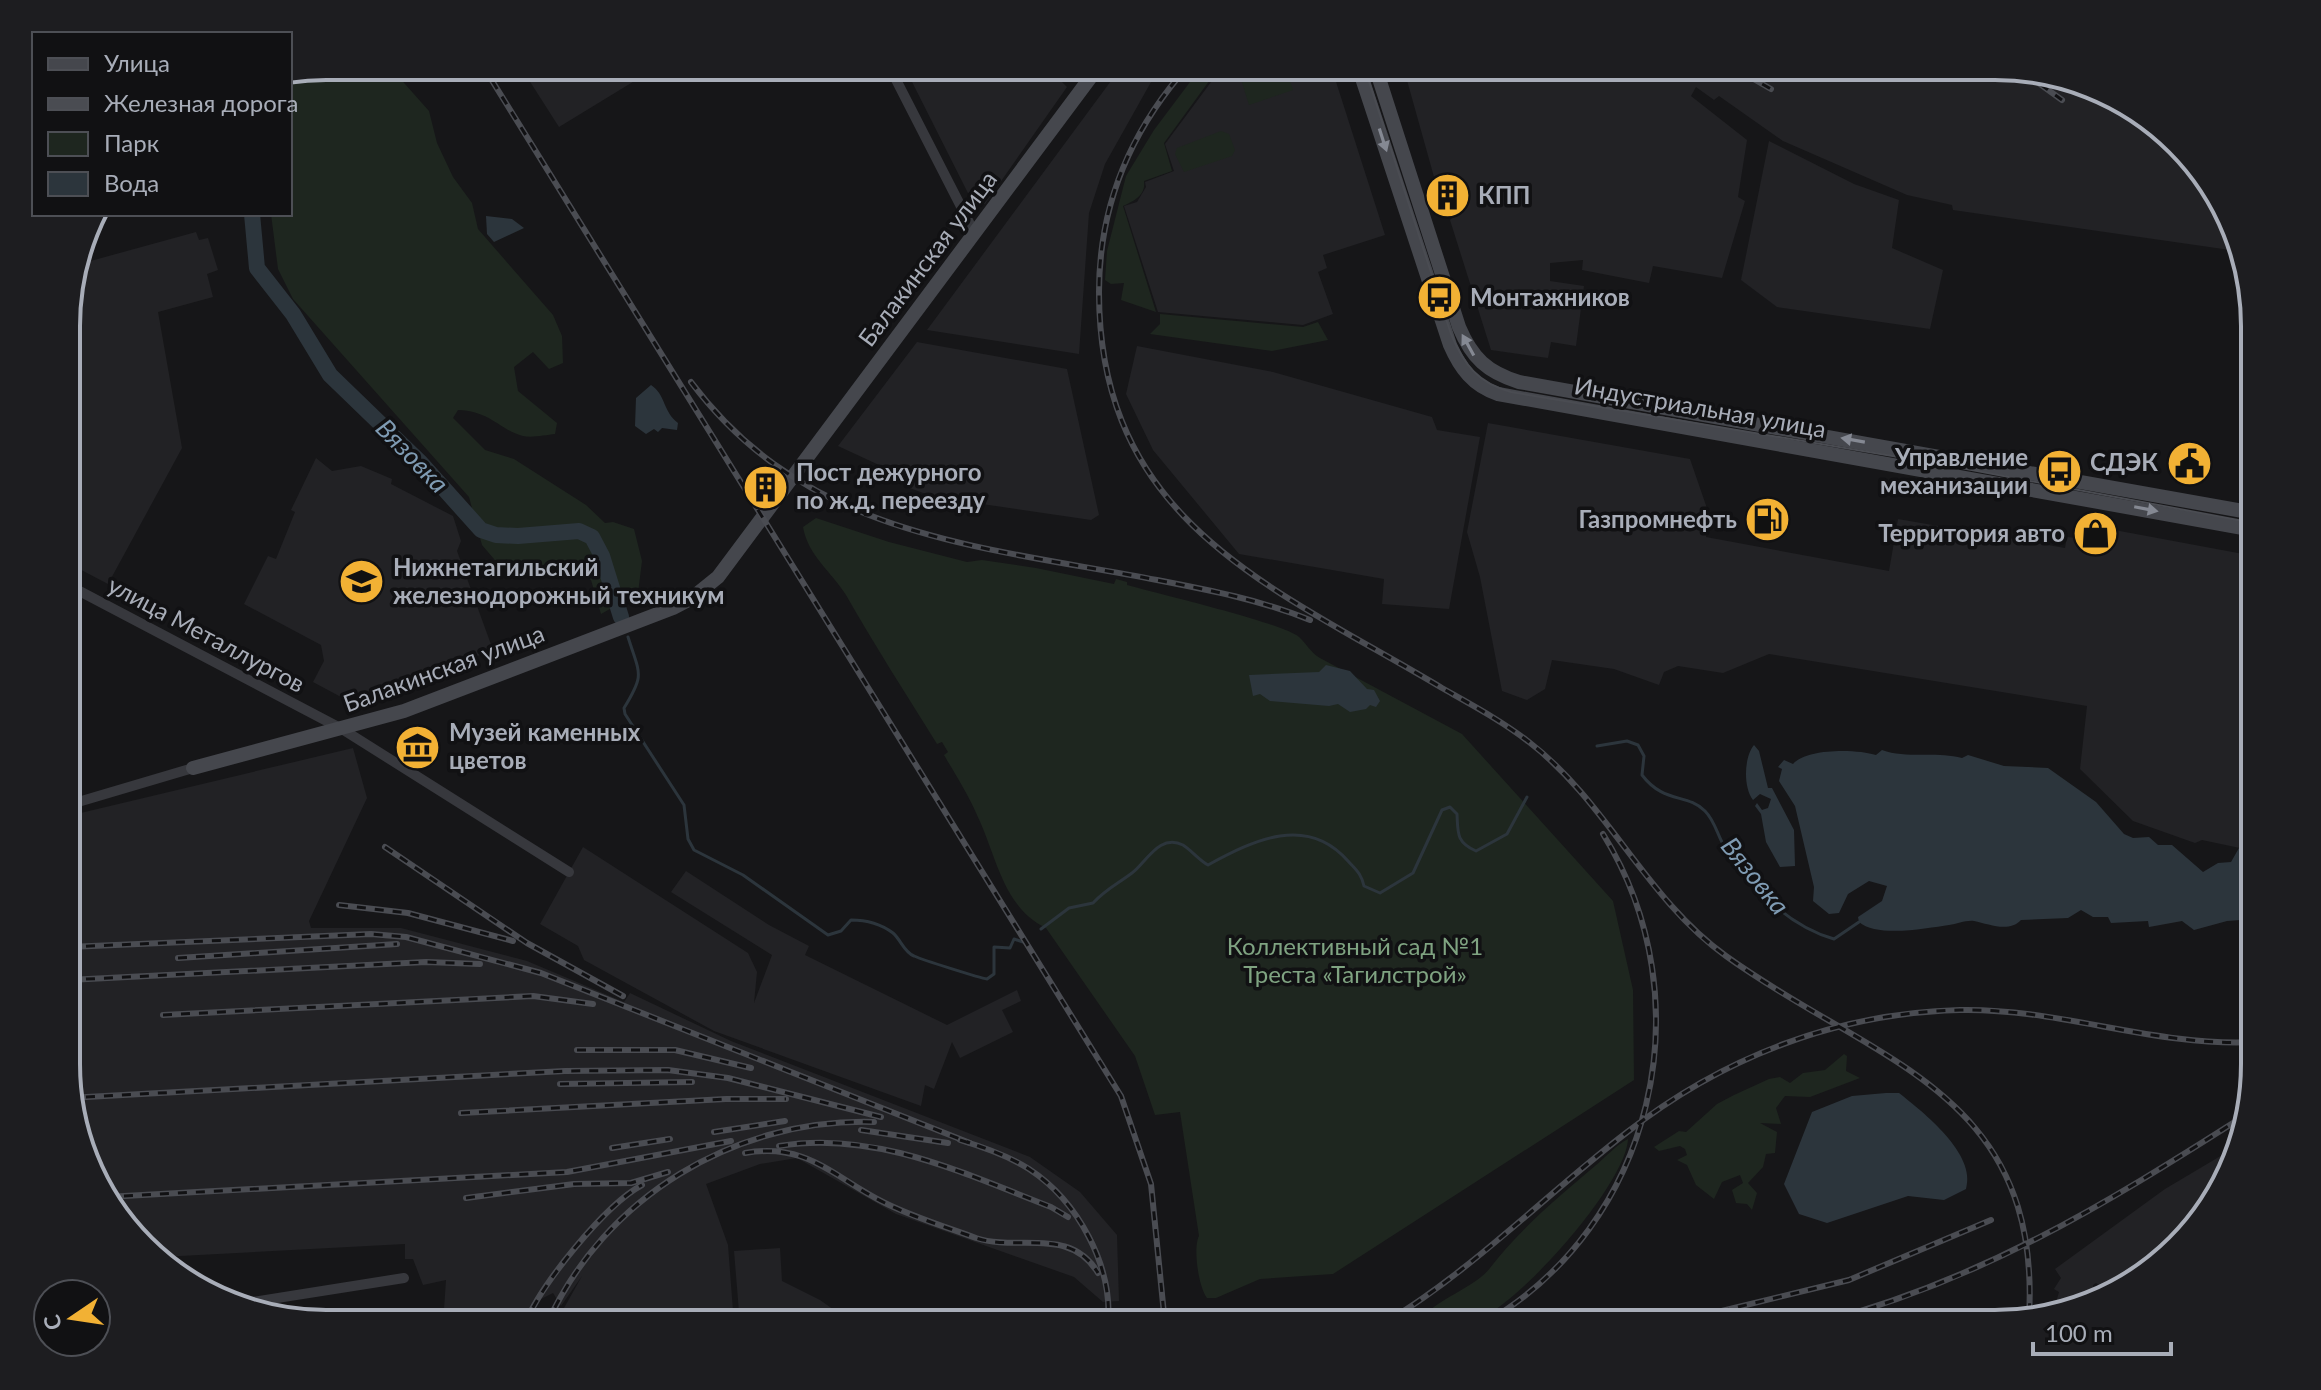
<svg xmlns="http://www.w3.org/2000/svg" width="2321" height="1390" viewBox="0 0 2321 1390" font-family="Lato,sans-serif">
<rect width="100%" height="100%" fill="#161618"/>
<g fill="#222225">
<path d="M 520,66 L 659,66 L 559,127 Z"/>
<path d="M 904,66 L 1073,66 L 1060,80 L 1067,87 L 985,204 L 974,205 Z"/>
<path d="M 1122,66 L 1160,66 L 1105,164 L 1089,213 L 1079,354 L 927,330 Z"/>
<path d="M 1223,66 L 1331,66 L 1385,235 L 1323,255 L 1327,268 L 1318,272 L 1333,314 L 1303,325 L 1158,312 L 1124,206 L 1137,202 L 1146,187 L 1145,182 L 1174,171 L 1165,144 Z"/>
<path d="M 1403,66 L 1995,66 L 2125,101 L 2220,196 L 2237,251 L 1953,210 L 1952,205 L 1907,195 L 1783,141 L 1719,96 L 1714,100 L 1696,87 L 1691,96 L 1747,140 L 1738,197 L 1745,201 L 1722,278 L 1653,266 L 1649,283 L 1582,270 L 1583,260 L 1550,263 L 1550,281 L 1584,286 L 1576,346 L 1551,342 L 1548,358 L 1491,350 L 1450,220 L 1455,215 L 1452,203 L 1441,202 Z"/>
<path d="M 1769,141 L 1854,184 L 1899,200 L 1892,248 L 1943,270 L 1930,329 L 1777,307 L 1741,280 Z"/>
<path d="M 196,232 L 199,240 L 208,238 L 218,270 L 207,274 L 213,297 L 158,312 L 182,448 L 108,584 L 68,563 L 68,293 L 76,265 Z"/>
<path d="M 917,342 L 1067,369 L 1099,515 L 1091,520 L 934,497 L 907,487 L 907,478 L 838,446 Z"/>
<path d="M 1137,346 L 1273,372 L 1432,417 L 1437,430 L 1480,437 L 1449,609 L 1382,604 L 1384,579 L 1239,554 L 1153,450 L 1126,394 Z"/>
<path d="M 1488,423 L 1690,459 L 1710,517 L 1706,537 L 1889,571 L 1898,519 L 2065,548 L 2067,537 L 2107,541 L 2109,529 L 2254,556 L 2254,851 L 2202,840 L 2195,843 L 2133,821 L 2080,769 L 2087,706 L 1769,654 L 1723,673 L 1678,666 L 1664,672 L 1659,685 L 1614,669 L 1552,660 L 1545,689 L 1527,700 L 1502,691 L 1480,577 L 1467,532 Z"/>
<path d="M 316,458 L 332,471 L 361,466 L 392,479 L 391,484 L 453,516 L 461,541 L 457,551 L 493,650 L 354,704 L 313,682 L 324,661 L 321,645 L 244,604 L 268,556 L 276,559 L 295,512 L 291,510 Z"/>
<path d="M 353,748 L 367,798 L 309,921 L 311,928 L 401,928 L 527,961 L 624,1002 L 630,993 L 731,1041 L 1030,1157 L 1080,1192 L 1117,1235 L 1119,1301 L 1103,1302 L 1074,1277 L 896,1214 L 797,1158 L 760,1164 L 706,1184 L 728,1245 L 734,1324 L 559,1324 L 567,1316 L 564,1308 L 582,1276 L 561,1306 L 553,1293 L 539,1300 L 530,1324 L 443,1324 L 446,1280 L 423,1285 L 413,1259 L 405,1259 L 405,1244 L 161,1257 L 110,1208 L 68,1097 L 68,816 Z"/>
<path d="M 583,847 L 748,953 L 757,972 L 754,1003 L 772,955 L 671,892 L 686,871 L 769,925 L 809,946 L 805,955 L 947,1025 L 1017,990 L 1021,1001 L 1002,1010 L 1013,1032 L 960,1058 L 952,1042 L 934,1089 L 925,1085 L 921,1106 L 714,1031 L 584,960 L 578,946 L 540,924 Z"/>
<path d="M 2234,1148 L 2220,1194 L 2169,1245 L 2160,1243 L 2144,1270 L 2111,1293 L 2096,1283 L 2093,1285 L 2096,1298 L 2054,1310 L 2059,1292 L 2054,1289 L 2061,1278 L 2055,1269 L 2165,1189 Z"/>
<path d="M 780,1248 L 782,1281 L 820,1300 L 854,1324 L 740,1324 L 734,1251 Z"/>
</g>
<g fill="#1e261f">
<path d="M 326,66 L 389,66 L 429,111 L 437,143 L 453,177 L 472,203 L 478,229 L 553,315 L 562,336 L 563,363 L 549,369 L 533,352 L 514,367 L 518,391 L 557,423 L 555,434 C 546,435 532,438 523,436 C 501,431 491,411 458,410 L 453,418 L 485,450 L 514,459 L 586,505 L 605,523 L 613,522 L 634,529 L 642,561 L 638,593 L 601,614 L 591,580 L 569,563 L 532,568 L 500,566 L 482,545 L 469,497 L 293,299 L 278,269 L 271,214 L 290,214 L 290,73 Z"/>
<path d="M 1202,66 L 1220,66 L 1164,143 L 1172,171 L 1144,181 C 1146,195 1134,201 1123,206 L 1156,312 L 1121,300 L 1124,283 L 1111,284 L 1105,280 L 1107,251 L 1126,176 L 1154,130 Z"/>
<path d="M 1270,66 L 1285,66 L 1293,90 L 1249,105 L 1240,76 Z"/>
<path d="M 1221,131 L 1229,134 L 1235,150 L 1232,156 L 1184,172 L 1175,154 L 1177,148 Z"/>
<path d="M 1160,314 L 1303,327 L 1318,322 L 1328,340 L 1272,351 L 1150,334 L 1160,324 Z"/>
<path d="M 816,518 L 889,542 L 967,562 L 982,560 L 1036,568 L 1114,584 L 1116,579 L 1127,582 L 1127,585 C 1155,593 1283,623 1299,637 C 1307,644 1310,652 1320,658 L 1462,734 L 1613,901 L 1633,990 L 1634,1080 L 1333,1274 L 1260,1279 L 1216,1298 L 1207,1298 C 1198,1286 1193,1247 1199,1236 L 1180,1112 L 1155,1115 L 1135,1056 L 1046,928 C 1003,908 996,854 977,815 C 968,794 955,774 944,755 L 948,752 L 942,742 L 937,744 C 906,694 875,646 846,595 C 832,572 808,556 803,527 Z"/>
<path d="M 1844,1054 L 1847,1056 L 1846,1071 L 1860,1078 L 1810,1097 L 1785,1096 L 1776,1108 L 1781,1124 L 1760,1123 L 1777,1132 L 1775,1153 L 1766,1154 L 1763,1167 L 1748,1183 L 1757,1193 L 1752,1210 L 1747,1204 L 1736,1203 L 1732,1190 L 1743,1183 L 1740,1175 L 1722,1182 L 1714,1199 L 1696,1185 L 1687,1165 L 1677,1160 L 1687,1155 L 1685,1149 L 1680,1146 L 1659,1151 L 1654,1147 L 1679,1131 L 1686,1132 L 1717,1104 L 1734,1095 L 1769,1079 L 1780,1077 L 1790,1083 L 1803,1073 L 1825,1070 Z"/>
<path d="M 1628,1139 C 1626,1185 1514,1312 1468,1324 C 1454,1327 1434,1324 1419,1324 C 1426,1303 1474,1289 1490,1268 C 1518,1231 1558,1197 1595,1166 C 1606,1157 1616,1145 1628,1139 Z"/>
</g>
<g fill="#2c353c">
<path d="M 486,216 L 512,219 L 524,228 L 494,242 L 487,234 Z"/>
<path d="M 651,385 C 666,395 663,412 678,423 L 677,430 L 662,428 L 658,432 L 654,429 L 646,434 L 635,426 L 636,398 Z"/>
<path d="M 1326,665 L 1350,671 L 1367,689 L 1374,690 L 1380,701 L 1376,707 L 1370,705 L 1366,709 L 1350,712 L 1338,704 L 1329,706 L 1270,701 L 1260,694 L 1253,696 L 1249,675 L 1319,672 Z"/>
<path d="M 1754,745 L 1759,751 L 1768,788 L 1772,788 L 1794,830 L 1795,866 L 1780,867 L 1766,842 L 1761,814 L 1755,806 L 1757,803 L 1762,810 L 1768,808 L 1771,799 L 1760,794 L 1753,800 C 1743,787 1744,757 1754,745 Z"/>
<path d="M 1882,750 C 1906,759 1936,751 1962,758 L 1968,755 L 2004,766 L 2048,768 L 2096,802 L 2124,834 L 2133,838 L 2149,837 L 2158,845 L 2172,845 L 2203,872 L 2218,863 L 2231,862 L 2239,848 L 2244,865 L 2254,870 L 2254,919 L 2227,921 L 2194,930 L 2182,921 L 2149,927 L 2148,921 L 2111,923 L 2108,917 L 2093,917 L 2081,910 L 2068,918 L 2021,920 C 2009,933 1989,924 1974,921 C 1966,920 1957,924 1949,925 C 1928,928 1877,938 1859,922 L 1858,917 L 1882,901 L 1887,886 L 1869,881 L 1848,894 L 1839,913 L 1829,914 L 1813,901 L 1814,887 L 1795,806 L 1779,781 L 1782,769 L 1778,767 L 1784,760 L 1793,764 C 1807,748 1857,749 1876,755 Z"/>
<path d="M 1886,1093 L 1899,1093 C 1923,1112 1977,1154 1966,1189 L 1944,1200 L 1908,1196 L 1827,1223 L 1799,1214 L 1784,1184 L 1812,1112 L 1852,1096 Z"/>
</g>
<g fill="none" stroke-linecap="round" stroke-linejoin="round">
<g stroke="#2c353c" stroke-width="3">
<path d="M 628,637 C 640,675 645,674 624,708 L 625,714 L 684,805 L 688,839 L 694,850 L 743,875 L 828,935 L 841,931 L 851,920 C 865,920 881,924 893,933 C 901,940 904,952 914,956 C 923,960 980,978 987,979 L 994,974 L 994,947 L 1010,948 L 1014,939 L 1023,942"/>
<path d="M 1597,746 L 1627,741 L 1638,745 L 1644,756 L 1642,775 C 1664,804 1687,793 1705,811 C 1714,820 1717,833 1723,844 C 1747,885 1788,926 1834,939 L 1859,922"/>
<path d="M 1041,929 L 1069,908 L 1093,903 C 1106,889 1116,885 1132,873 C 1146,863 1159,833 1183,845 C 1191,850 1199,860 1208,865 C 1254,840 1307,814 1348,861 C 1356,870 1361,873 1364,886 L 1380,893 L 1413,873 L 1442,810 L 1450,807 L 1457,814 C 1458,833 1456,842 1476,851 L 1507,834 L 1527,797"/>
</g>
<path stroke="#2c353c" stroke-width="16" d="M 252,214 L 257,268 L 293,314 L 330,375 L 421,463 L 481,530 L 496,535 L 518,536 L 579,531 L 592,537 L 602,556 L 621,617"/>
<g stroke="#37383d" stroke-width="10">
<path d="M 889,66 L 974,232"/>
<path d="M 68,585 L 342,729 L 569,872"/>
<path d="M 68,805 L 193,768"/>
<path d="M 246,1303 L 404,1278"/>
</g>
<g stroke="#45474d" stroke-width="14">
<path d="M 1358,66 L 1450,345 C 1460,368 1473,386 1498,394 L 2254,530"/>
<path d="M 1375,66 L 1459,327 C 1472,358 1487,372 1519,382 L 2254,513"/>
<path d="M 193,768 L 404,711 L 673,608 L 692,598 L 718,577 L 1099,66"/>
</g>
<path stroke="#4a4c52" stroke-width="2" d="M 1364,66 L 1451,334 C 1464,365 1478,383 1511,392 L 1940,464 L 2254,523"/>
<defs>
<g id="rail">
<path d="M 483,66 L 1121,1096 L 1151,1184 L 1165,1324"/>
<path d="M 1188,66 C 1130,131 1099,205 1099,292 C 1099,523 1273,587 1442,688 C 1472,705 1502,721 1529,742 C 1607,802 1646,899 1726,956 C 1874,1063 2042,1090 2029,1318"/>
<path d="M 1731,66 L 1771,89"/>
<path d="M 2026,74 L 2062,100"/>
<path d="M 691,382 C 808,538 981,546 1157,580 C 1209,590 1261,600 1310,620"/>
<path d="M 385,847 L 527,943 L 623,996"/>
<path d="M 339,905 L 408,913 L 513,941"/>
<path d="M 68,947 L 371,934 L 406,937 L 541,973 L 970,1143"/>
<path d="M 178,958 L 397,944"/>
<path d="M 68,980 L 426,962 L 480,964"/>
<path d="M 163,1015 L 533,996 L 593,1004"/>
<path d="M 577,1050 L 675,1050 L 751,1068"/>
<path d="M 560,1084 L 692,1082"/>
<path d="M 68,1098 L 565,1071 L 668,1070 L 728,1078 L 881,1117"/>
<path d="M 461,1113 L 726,1099 L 786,1099"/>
<path d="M 861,1130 L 948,1143"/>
<path d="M 714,1132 L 785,1121"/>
<path d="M 960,1140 C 983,1147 1009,1156 1029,1169 C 1078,1201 1113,1266 1108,1324"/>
<path d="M 779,1146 C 874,1130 963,1173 1051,1207 L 1068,1217"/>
<path d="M 612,1148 L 670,1139"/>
<path d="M 745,1153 C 808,1142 834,1178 885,1203 C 913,1217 946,1227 976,1238 C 1019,1252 1070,1226 1098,1273"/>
<path d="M 106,1197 L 567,1172 L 731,1141"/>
<path d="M 466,1198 L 574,1184 L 631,1183 L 668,1172"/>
<path d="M 525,1324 C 541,1284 605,1205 642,1185"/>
<path d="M 547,1324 C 604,1197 735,1118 874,1122"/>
<path d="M 1383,1324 C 1472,1271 1544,1196 1626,1133 C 1723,1057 1837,1013 1960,1010 C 2060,1008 2154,1047 2254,1042"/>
<path d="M 1483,1324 C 1655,1226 1706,1000 1603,834"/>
<path d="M 1668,1324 L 1849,1280 L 1991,1220"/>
<path d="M 1816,1324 C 1982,1280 2101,1207 2244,1116"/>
</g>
</defs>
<use href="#rail" stroke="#4a4c52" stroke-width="6"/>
<use href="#rail" stroke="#111113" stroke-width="3" stroke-dasharray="9" stroke-linecap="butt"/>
</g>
<defs><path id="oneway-solid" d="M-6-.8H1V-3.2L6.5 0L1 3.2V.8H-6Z" transform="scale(2)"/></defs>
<g fill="#858993">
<use href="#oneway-solid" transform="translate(1383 140) rotate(72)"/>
<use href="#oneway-solid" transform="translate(1468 345) rotate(-119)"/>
<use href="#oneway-solid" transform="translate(1853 440) rotate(-170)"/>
<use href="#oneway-solid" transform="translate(2146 509) rotate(11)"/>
</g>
<defs>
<symbol id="building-disc" viewBox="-11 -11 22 22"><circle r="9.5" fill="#f2b134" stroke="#111113"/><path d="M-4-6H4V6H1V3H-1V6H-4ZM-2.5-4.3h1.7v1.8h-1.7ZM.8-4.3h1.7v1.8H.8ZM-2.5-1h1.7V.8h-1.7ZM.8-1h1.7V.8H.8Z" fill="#111"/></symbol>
<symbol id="bus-disc" viewBox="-11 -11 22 22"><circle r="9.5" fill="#f2b134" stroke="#111113"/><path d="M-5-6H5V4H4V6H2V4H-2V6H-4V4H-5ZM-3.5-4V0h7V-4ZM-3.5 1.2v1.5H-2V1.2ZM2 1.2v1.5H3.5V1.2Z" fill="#111"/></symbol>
<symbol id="civic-disc" viewBox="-11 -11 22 22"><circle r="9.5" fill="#f2b134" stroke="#111113"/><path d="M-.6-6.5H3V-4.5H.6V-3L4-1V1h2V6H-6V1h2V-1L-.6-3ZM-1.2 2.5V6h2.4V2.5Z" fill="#111"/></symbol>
<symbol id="fuel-disc" viewBox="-11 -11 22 22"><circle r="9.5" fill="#f2b134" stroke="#111113"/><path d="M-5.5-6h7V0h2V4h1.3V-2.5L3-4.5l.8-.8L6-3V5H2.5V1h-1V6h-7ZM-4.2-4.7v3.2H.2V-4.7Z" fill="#111"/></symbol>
<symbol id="shop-disc" viewBox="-11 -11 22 22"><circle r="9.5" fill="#f2b134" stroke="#111113"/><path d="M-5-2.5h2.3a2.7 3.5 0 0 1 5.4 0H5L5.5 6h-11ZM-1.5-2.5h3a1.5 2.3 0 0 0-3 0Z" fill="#111"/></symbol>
<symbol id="university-disc" viewBox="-11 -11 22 22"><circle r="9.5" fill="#f2b134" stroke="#111113"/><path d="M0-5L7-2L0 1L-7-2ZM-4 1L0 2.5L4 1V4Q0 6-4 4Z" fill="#111"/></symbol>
<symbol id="museum-disc" viewBox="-11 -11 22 22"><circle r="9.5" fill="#f2b134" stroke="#111113"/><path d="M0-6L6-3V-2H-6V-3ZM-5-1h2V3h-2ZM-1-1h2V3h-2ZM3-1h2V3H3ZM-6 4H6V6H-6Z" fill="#111"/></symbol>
</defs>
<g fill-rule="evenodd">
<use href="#building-disc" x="1422" y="170" width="51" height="51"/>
<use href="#bus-disc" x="1414" y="272" width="51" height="51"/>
<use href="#civic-disc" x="2164" y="438" width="51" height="51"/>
<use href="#bus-disc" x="2034" y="446" width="51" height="51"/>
<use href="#building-disc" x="740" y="462" width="51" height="51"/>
<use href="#fuel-disc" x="1742" y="494" width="51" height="51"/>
<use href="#shop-disc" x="2070" y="508" width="51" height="51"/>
<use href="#university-disc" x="336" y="556" width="51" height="51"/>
<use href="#museum-disc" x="392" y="722" width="51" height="51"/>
</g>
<g text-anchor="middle" stroke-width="7" stroke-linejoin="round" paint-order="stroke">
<g font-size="24" font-weight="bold" fill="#a8adb8" stroke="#111113" text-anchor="start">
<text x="1478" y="204">КПП</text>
<text x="1470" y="306">Монтажников</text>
<text x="2028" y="466" text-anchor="end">Управление<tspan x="2028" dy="28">механизации</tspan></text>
<text x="2158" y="471" text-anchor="end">СДЭК</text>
<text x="796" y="481">Пост дежурного<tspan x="796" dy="28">по ж.д. переезду</tspan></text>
<text x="1737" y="528" text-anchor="end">Газпромнефть</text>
<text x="2065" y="542" text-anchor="end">Территория авто</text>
<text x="393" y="576">Нижнетагильский<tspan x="393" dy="28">железнодорожный техникум</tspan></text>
<text x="449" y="741">Музей каменных<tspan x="449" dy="28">цветов</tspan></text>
</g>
<g font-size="24" fill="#a8adb8" stroke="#111113">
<text transform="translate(928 259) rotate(-53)" y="8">Балакинская улица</text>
<text transform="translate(1700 408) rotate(10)" y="8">Индустриальная улица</text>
<text transform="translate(206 635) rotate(28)" y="8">улица Металлургов</text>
<text transform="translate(444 669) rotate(-20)" y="8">Балакинская улица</text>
</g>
<g font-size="24" fill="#7fa381" stroke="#111113">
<text x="1355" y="955">Коллективный сад №1<tspan x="1355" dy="28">Треста «Тагилстрой»</tspan></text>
</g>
<g font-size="26" font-style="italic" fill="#7f9bb3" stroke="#111113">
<text transform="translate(412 456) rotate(46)" y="9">Вязовка</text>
<text transform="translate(1755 876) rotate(51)" y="9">Вязовка</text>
</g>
</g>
<path d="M0 0H2321V1390H0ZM326 80H1995A246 246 0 0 1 2241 326V1064A246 246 0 0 1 1995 1310H326A246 246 0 0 1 80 1064V326A246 246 0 0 1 326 80Z" fill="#1d1d20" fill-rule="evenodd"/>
<path fill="none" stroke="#a8adb8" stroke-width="4" d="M326 80H1995A246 246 0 0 1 2241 326V1064A246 246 0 0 1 1995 1310H326A246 246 0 0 1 80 1064V326A246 246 0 0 1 326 80Z"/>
<rect x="32" y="32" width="260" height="184" fill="#111113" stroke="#4d4f55" stroke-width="2"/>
<rect x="48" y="58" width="40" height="12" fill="#45474d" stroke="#4d4f55" stroke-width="2"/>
<text x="104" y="72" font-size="24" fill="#a8adb8">Улица</text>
<rect x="48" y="98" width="40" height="12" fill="#4a4c52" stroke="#4d4f55" stroke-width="2"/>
<text x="104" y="112" font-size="24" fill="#a8adb8">Железная дорога</text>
<rect x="48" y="132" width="40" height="24" fill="#1e261f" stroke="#4d4f55" stroke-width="2"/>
<text x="104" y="152" font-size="24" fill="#a8adb8">Парк</text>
<rect x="48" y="172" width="40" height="24" fill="#2c353c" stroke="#4d4f55" stroke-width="2"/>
<text x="104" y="192" font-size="24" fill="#a8adb8">Вода</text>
<g transform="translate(72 1318) rotate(257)"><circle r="38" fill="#111113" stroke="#4d4f55" stroke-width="2"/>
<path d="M0-6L14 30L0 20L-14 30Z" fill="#f2b134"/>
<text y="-12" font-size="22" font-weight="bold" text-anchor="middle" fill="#a8adb8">С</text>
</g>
<path d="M2033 1342v12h138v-12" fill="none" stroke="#a8adb8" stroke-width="4"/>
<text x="2045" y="1342" font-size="24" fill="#a8adb8" stroke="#111113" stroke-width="6" paint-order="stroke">100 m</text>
</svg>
